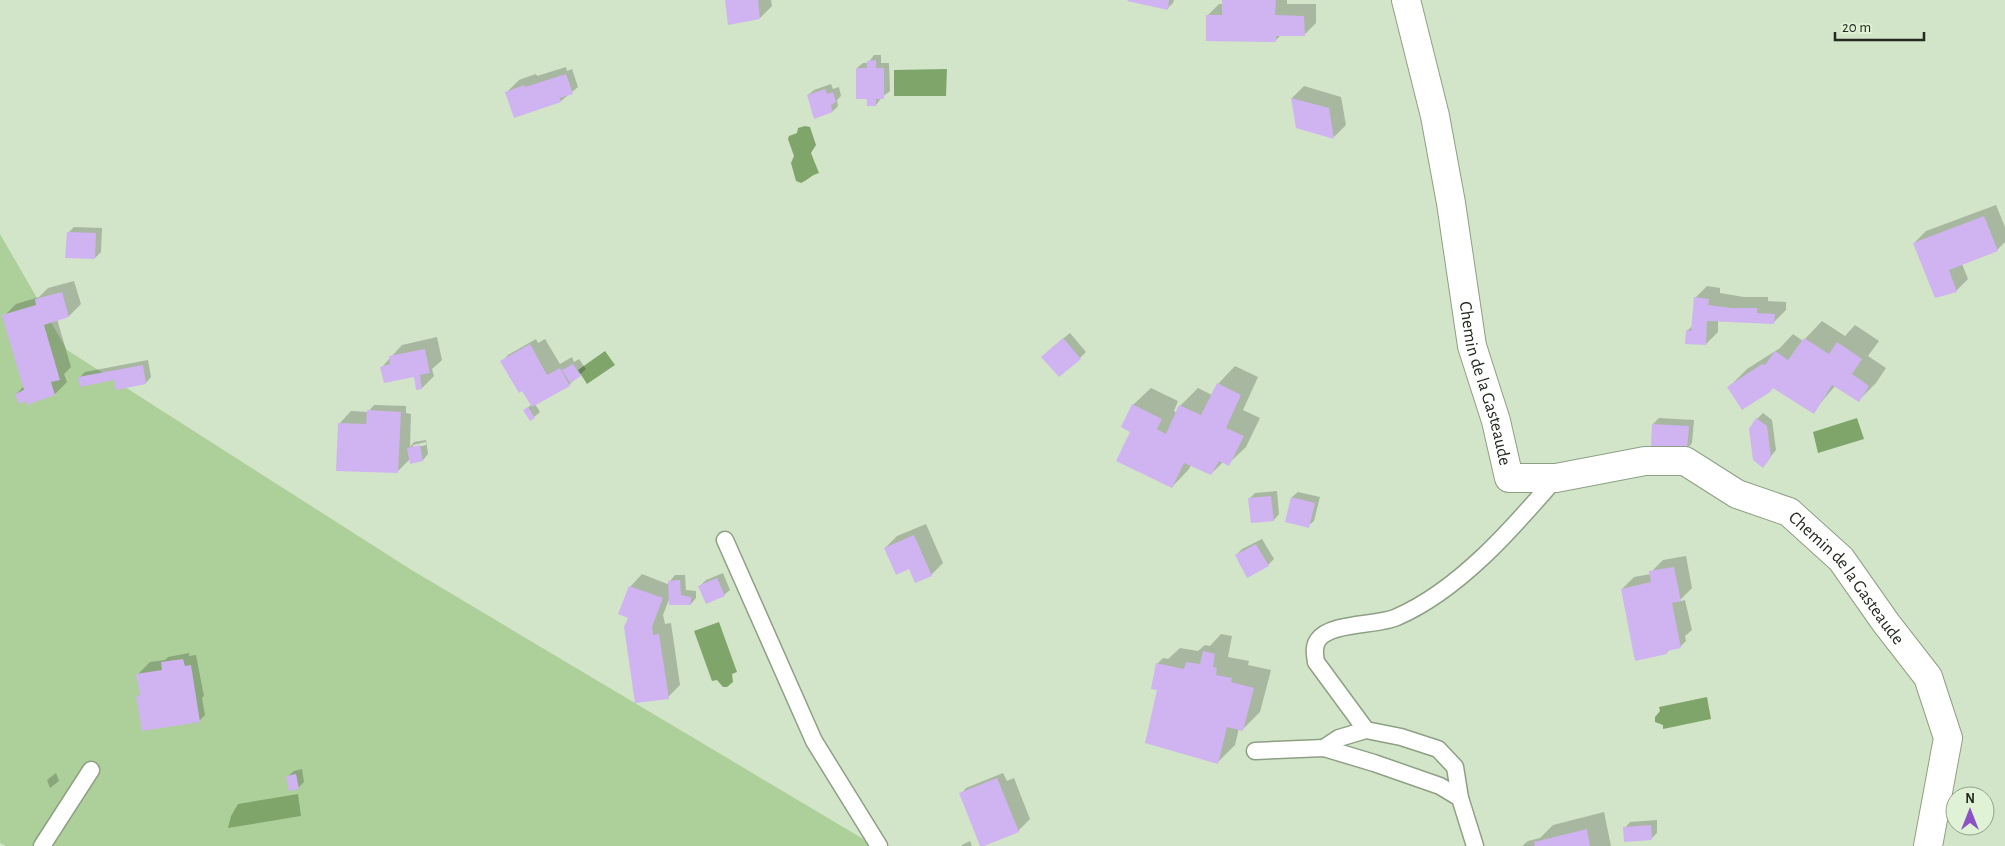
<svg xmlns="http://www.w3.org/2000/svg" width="2005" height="846" viewBox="0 0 2005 846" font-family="'Alegreya Sans',sans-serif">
<rect width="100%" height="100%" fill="#d2e5c8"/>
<path fill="#add09a" d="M 0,234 L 67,350 L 410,569 L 875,846 L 6,846 L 0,843 Z"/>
<g fill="#80a56b">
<path d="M 947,69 L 946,96 L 894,96 L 894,70 Z"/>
<path d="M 805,126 L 810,127 L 816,145 L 811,153 L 819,173 C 811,175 808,180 801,183 L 796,181 L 791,163 L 794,156 L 788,139 L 789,136 L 797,133 L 798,128 Z"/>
<path d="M 605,351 L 615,365 L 587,384 L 578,370 Z"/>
<path d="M 1857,418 L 1864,439 L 1818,453 L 1813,432 Z"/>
<path d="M 719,622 L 737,672 L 732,674 L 733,682 L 727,687 L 723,687 L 717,680 L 712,681 L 694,631 Z"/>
<path d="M 1707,697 L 1711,719 L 1663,729 L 1663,725 L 1655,722 L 1655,717 L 1660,711 L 1659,707 Z"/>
<path d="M 298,794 L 301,816 L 228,828 L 231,816 L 238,804 Z"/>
</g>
<g fill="#0003" fill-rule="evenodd">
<path d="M 727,0 L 771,0 L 772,6 L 760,18 Z"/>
<path d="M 1129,0 L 1174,0 L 1173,3 L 1167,9 Z"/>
<path d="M 1223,0 L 1287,0 L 1287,4 L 1316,4 L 1316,23 L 1304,35 L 1281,35 L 1275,41 L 1207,16 L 1219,4 L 1223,4 Z"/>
<path d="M 874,55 L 881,55 L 881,63 L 889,63 L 890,91 L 882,97 L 876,105 L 868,97 L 857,68 L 863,63 L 868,63 Z"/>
<path d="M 566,67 L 567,71 L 572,69 L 578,87 L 561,101 L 507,92 L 519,80 L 536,74 L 537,76 Z"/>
<path d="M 831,84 L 833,89 L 839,87 L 841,96 L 837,100 L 838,106 L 833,111 L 808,95 L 814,90 Z"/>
<path d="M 1304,86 L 1341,97 L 1346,125 L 1334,137 L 1298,127 L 1292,98 Z"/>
<path d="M 1996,205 L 2005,227 L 2005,242 L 1997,250 L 1962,264 L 1968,279 L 1956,291 L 1914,243 L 1926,231 Z"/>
<path d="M 74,227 L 102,228 L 101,252 L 95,258 L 68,233 Z"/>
<path d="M 74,281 L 81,304 L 69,316 L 57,319 L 71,367 L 64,374 L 67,382 L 55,394 L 28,403 L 27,400 L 16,394 L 24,386 L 4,316 L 16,304 L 39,297 L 48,288 Z"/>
<path d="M 1707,286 L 1720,288 L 1720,293 L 1744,297 L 1768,297 L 1768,301 L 1786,302 L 1786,310 L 1774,322 L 1718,320 L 1718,332 L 1706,344 L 1687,331 L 1692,326 L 1695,298 Z"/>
<path d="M 1822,321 L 1845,336 L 1855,325 L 1879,341 L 1868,356 L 1886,368 L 1876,383 L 1858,401 L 1835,386 L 1813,412 L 1774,387 L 1729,387 L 1747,369 L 1780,348 L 1793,334 L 1803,341 Z"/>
<path d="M 1070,333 L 1086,352 L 1080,358 L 1048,351 Z"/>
<path d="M 437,337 L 442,360 L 432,369 L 434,376 L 422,388 L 415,376 L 382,367 L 402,345 Z"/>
<path d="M 536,339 L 538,343 L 545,339 L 560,364 L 572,357 L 574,362 L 579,359 L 586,369 L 569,385 L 535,404 L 540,412 L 534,417 L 524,411 L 532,404 L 502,361 L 508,355 Z"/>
<path d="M 148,360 L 151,377 L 146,383 L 115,378 L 79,378 L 85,372 Z"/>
<path d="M 1235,366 L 1258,377 L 1243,410 L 1260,418 L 1246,447 L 1228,464 L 1223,462 L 1211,474 L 1191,465 L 1189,469 L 1172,487 L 1132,431 L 1133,405 L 1151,388 L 1178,401 L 1174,411 L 1177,413 L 1180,406 L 1198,388 L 1212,395 L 1218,384 Z"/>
<path d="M 374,405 L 406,406 L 406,413 L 411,414 L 410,447 L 414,442 L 426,440 L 428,454 L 423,460 L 411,458 L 398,471 L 340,423 L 351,411 L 368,412 ZM 426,442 L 426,445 L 413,448 L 413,445 Z"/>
<path d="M 1763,413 L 1772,420 L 1776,450 L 1763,466 L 1757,419 Z"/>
<path d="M 1659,418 L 1694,420 L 1692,443 L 1687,449 L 1653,424 Z"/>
<path d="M 1277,491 L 1279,514 L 1274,520 L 1249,499 L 1255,493 Z"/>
<path d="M 1298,492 L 1320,497 L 1314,521 L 1308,526 L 1292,497 Z"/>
<path d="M 926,524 L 943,563 L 931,575 L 916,581 L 909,567 L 885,548 L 897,536 Z"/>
<path d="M 1262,539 L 1274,559 L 1268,565 L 1248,576 L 1236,555 L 1242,549 Z"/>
<path d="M 1686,556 L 1692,588 L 1678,602 L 1685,600 L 1692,630 L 1685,636 L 1686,641 L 1680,647 L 1671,649 L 1667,652 L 1622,589 L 1634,577 L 1651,574 L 1651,572 L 1663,560 Z"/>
<path d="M 723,573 L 730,590 L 724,595 L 700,586 L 706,580 Z"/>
<path d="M 642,574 L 670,585 L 670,581 L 675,575 L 685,575 L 686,590 L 696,591 L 696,598 L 691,604 L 670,597 L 663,615 L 665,624 L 671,623 L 680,685 L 668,697 L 629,617 L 620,613 L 631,586 Z"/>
<path d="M 1221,634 L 1232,636 L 1228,657 L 1249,661 L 1248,665 L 1271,670 L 1260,712 L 1243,729 L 1239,728 L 1235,745 L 1218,762 L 1158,689 L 1157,664 L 1163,658 L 1168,659 L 1180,648 L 1198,651 L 1205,645 L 1210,646 Z"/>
<path d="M 189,653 L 189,656 L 196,655 L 204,696 L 202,698 L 205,715 L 199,721 L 138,696 L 141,693 L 138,674 L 150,662 L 165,660 L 168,657 Z"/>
<path d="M 302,769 L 304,782 L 298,788 L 288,776 L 294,771 Z"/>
<path d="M 56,773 L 59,781 L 50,788 L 47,780 Z"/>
<path d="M 1003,773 L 1007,781 L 1014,778 L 1030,819 L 1018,831 L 961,794 L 966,788 Z"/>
<path d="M 1604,812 L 1611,846 L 1522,846 L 1528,841 L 1540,838 L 1553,825 Z"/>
<path d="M 1657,820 L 1657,833 L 1652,838 L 1625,828 L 1630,822 Z"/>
<path d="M 970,841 L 972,846 L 961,846 L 962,845 Z"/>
</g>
<g fill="#d0b3f1">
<path d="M 725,0 L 758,0 L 760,19 L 728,25 Z"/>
<path d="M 1128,0 L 1169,0 L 1168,10 L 1127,1 Z"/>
<path d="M 1222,0 L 1276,0 L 1275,15 L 1304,16 L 1305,36 L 1276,36 L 1276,42 L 1206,41 L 1206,15 L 1222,15 Z"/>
<path d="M 876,60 L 876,68 L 884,68 L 884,99 L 876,99 L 876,106 L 867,106 L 867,99 L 856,99 L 856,68 L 867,68 L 867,61 Z"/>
<path d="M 566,74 L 573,94 L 560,98 L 561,102 L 514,118 L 505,92 L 524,85 L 525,87 Z"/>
<path d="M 825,89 L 827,94 L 833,92 L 836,102 L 831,105 L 833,112 L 814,119 L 807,95 Z"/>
<path d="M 1291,98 L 1329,108 L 1334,139 L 1296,128 Z"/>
<path d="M 1984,216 L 1998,251 L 1949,270 L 1957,292 L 1935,298 L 1913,243 Z"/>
<path d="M 67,232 L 96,233 L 95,259 L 65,258 Z"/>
<path d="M 62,292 L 69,317 L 44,325 L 60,380 L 51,382 L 55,395 L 27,405 L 26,401 L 19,404 L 15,394 L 24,390 L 2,315 L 36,305 L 35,299 Z"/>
<path d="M 1694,297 L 1709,299 L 1708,305 L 1732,308 L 1757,308 L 1757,313 L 1775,314 L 1774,324 L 1707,321 L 1706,345 L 1685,344 L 1686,330 L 1691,331 Z"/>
<path d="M 1063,338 L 1081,359 L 1059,377 L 1041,357 Z"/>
<path d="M 1804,338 L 1829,354 L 1837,342 L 1862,359 L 1852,374 L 1869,386 L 1859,402 L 1832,385 L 1814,414 L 1773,388 L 1770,392 L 1742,410 L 1727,387 L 1762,364 L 1765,365 L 1775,351 L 1788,360 Z"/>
<path d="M 530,344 L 547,375 L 560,368 L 570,386 L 532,407 L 522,391 L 519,393 L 500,361 Z"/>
<path d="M 425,349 L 430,373 L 420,375 L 422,389 L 416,390 L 414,377 L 384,383 L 380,367 L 390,364 L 389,356 Z"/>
<path d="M 573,364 L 581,376 L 570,383 L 562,370 Z"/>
<path d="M 143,365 L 146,384 L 116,390 L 114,380 L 80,387 L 78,377 Z"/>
<path d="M 1217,383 L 1241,395 L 1226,428 L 1244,436 L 1229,466 L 1219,461 L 1211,475 L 1184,463 L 1172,488 L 1116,461 L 1130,432 L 1121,427 L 1132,404 L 1162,419 L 1157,429 L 1166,434 L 1179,405 L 1201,415 Z"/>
<path d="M 528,407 L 535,418 L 530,421 L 523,410 Z"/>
<path d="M 367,410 L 401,412 L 398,473 L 336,471 L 338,423 L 366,424 Z"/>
<path d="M 1756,418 L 1767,426 L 1771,457 L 1763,468 L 1753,460 L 1749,429 Z"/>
<path d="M 1652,424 L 1689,426 L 1687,450 L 1651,447 Z"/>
<path d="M 420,445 L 423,461 L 410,464 L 407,448 Z"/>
<path d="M 1271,496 L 1274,521 L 1251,523 L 1248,498 Z"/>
<path d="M 1291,497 L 1315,503 L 1309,528 L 1285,522 Z"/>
<path d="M 914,535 L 932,576 L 915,583 L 909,569 L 896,575 L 884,548 Z"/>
<path d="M 1256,544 L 1269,566 L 1247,578 L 1235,555 Z"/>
<path d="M 1674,567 L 1681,601 L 1672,603 L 1681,648 L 1667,651 L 1667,654 L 1635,661 L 1621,589 L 1651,582 L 1649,571 Z"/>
<path d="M 717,578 L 725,596 L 706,604 L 698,586 Z"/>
<path d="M 680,580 L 681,595 L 691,597 L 691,605 L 669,605 L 668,581 Z"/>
<path d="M 629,586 L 663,598 L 652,627 L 653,635 L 659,634 L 669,699 L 635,703 L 624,627 L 628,618 L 618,614 Z"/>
<path d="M 1203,651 L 1215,654 L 1213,667 L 1217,668 L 1216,675 L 1232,678 L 1231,682 L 1254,688 L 1243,731 L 1227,727 L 1218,764 L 1145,743 L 1157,690 L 1151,689 L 1156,663 L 1184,669 L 1186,662 L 1200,664 Z"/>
<path d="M 183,659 L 185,666 L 191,665 L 200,722 L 142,731 L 136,696 L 140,695 L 136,674 L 162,670 L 161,662 Z"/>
<path d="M 296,774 L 299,789 L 289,791 L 286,776 Z"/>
<path d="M 997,778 L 1019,832 L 984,846 L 980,846 L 959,793 Z"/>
<path d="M 1651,825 L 1652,840 L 1624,842 L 1623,827 Z"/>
<path d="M 1587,829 L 1590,846 L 1535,846 L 1534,842 Z"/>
</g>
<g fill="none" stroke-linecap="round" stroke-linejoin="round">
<defs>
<g id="lane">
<path d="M 725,540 L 814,741 L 879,846"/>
<path d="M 1366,730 L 1316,662 C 1315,655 1313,647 1318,640 C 1330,622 1378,626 1397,617 C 1459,590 1512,529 1556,478"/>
<path d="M 1324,748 L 1339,738 L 1366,730 L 1401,737 L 1438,749 L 1455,767 L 1460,798"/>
<path d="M 1255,751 L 1324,748 L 1374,763 L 1440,786 L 1460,798 L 1475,846"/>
<path d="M 42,846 L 91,770"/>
</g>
<g id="street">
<path id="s1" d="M 1406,0 L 1435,116 L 1451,203 L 1472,346 L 1496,421 L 1509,478 L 1556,478 L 1645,461 L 1685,461 L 1737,494 L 1789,512 L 1841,559 L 1886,623 L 1928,677 L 1948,738 L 1928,846"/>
</g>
</defs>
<use href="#lane" stroke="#8ea084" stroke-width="19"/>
<use href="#street" stroke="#8ea084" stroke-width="30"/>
<use href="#lane" stroke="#fff" stroke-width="16"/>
<use href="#street" stroke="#fff" stroke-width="28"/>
</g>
<g text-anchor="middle" stroke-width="5" stroke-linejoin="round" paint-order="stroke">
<g font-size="18" fill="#232a1f" stroke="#dff2d5">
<text dy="6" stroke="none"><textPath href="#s1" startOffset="392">Chemin de la Gasteaude</textPath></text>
<text dy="6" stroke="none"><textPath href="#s1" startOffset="872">Chemin de la Gasteaude</textPath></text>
</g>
</g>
<g transform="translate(1970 811)"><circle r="24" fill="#dff2d5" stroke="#94a28c"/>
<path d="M0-4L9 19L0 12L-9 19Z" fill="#8e50c6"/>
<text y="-8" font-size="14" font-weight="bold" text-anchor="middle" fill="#232a1f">N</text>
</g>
<path d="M1835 32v8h89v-8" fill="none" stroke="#232a1f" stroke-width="2.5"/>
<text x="1842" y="32" font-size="15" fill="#232a1f" stroke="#dff2d5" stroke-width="4" paint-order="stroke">20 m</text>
</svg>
